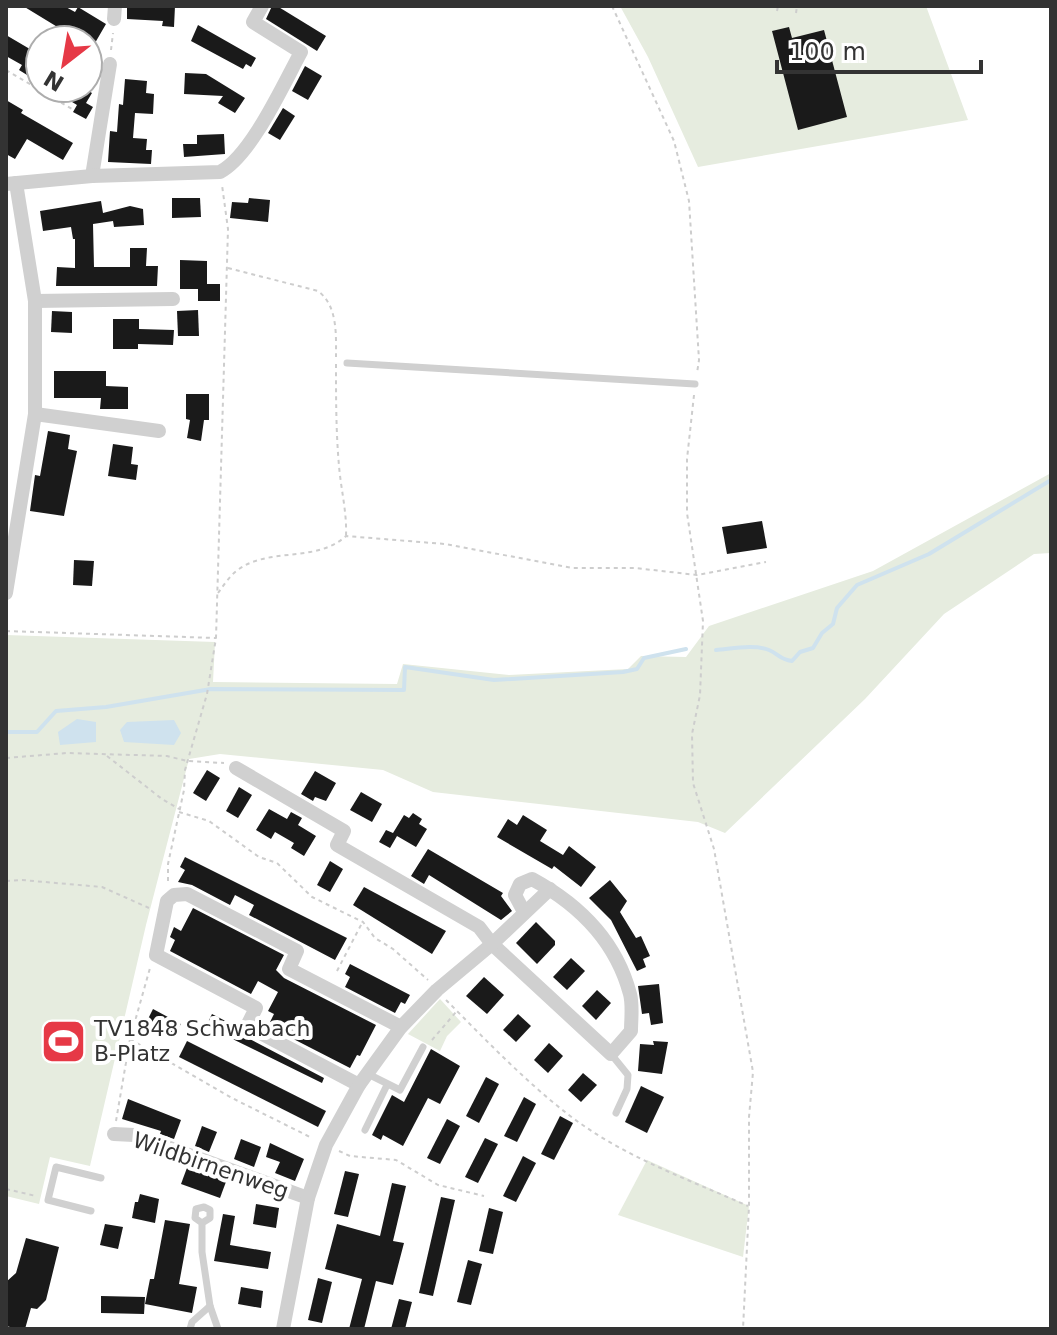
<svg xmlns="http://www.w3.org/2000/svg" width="1057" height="1335" viewBox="0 0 1057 1335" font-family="'DejaVu Sans',sans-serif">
<rect width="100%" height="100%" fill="#fff"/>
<g fill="#e6ecdf">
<path d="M 620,6 L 926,6 L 968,120 L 698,167 L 648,57 Z"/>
<path d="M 1051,473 L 1051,553 L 1034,554 L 944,614 L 865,699 L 725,833 L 698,822 L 433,792 L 383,770 L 220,754 L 189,759 L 146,925 L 90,1166 L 50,1157 L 39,1204 L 6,1196 L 6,635 L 215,642 L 213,682 L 397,684 L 403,664 L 509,675 L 628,669 L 641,656 L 686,657 L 709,626 L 873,571 Z"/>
<path d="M 440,999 L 461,1022 L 447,1036 L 440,1051 L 408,1034 Z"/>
<path d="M 647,1160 L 749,1206 L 743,1257 L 618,1215 Z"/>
</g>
<g fill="#cfe2ee">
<path d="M 77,719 L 96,722 L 96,742 L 60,745 L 58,732 Z"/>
<path d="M 174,720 L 181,733 L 174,745 L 124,742 L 120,730 L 127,722 Z"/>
</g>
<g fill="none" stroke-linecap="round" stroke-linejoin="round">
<g stroke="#cfe2ee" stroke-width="4">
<path d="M 716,650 C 731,649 754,644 769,650 C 779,654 779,659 792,661 L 800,652 L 813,648 L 822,633 L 833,624 L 837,608 L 857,585 L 929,554 L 1051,480"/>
<path d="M 6,732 L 37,732 L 56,711 L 106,707 L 211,689 L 404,690 L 405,667 L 494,680 L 623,672 L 637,669 L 644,658 L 686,649"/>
</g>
</g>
<g fill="#1a1a1a">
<path d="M 23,6 L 64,6 L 75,12 L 78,7 L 106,24 L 95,43 L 67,26 L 64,31 Z"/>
<path d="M 127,6 L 175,6 L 174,27 L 162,26 L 163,21 L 127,19 Z"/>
<path d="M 272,6 L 277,6 L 326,36 L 317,51 L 266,19 Z"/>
<path d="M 198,25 L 256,58 L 251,67 L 246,64 L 243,69 L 191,41 Z"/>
<path d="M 789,27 L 792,38 L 824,30 L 847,117 L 798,130 L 772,31 Z"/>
<path d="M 6,35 L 40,55 L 40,83 L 19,70 L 22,65 L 6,56 Z"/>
<path d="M 305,66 L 322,76 L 308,100 L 292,91 Z"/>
<path d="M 185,73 L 206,74 L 245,98 L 235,113 L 218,103 L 223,96 L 184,94 Z"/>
<path d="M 125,79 L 147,81 L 146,93 L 154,94 L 153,114 L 135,113 L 133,138 L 147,139 L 146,150 L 152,150 L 151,164 L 108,162 L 110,131 L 117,132 L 119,104 L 123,105 Z"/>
<path d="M 49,88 L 84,88 L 92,93 L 86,103 L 93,107 L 86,119 L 73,112 L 77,105 Z"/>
<path d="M 6,100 L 23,110 L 21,113 L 73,143 L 63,160 L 27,139 L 15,159 L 6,154 Z"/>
<path d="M 283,108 L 295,116 L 280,140 L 268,133 Z"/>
<path d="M 224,134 L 225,154 L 184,157 L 183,144 L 197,144 L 197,135 Z"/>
<path d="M 172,198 L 200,198 L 201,217 L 172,218 Z"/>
<path d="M 249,198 L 270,200 L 268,222 L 230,218 L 232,202 L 248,203 Z"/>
<path d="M 101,201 L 103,213 L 130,206 L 143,209 L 144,225 L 114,227 L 113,221 L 93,224 L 94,267 L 130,267 L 130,248 L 147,248 L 146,266 L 158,266 L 157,286 L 56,286 L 57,267 L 75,268 L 75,239 L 73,239 L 71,227 L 43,231 L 40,211 Z"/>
<path d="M 180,260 L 207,261 L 207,284 L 220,284 L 220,301 L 198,301 L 198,289 L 180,289 Z"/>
<path d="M 198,310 L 199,336 L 178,336 L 177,311 Z"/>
<path d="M 52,311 L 72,312 L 72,333 L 51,332 Z"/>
<path d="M 113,319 L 139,319 L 139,329 L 174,330 L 173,345 L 138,344 L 138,349 L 113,349 Z"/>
<path d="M 54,371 L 106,371 L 106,386 L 128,387 L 128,409 L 100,409 L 101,398 L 54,398 Z"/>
<path d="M 186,394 L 209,394 L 209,420 L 204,420 L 201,441 L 187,438 L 190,420 L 186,419 Z"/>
<path d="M 48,431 L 70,435 L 68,449 L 77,451 L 64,516 L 30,511 L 35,475 L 40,476 Z"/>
<path d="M 113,444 L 133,447 L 131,464 L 138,465 L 136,480 L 108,476 Z"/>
<path d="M 762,521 L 767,548 L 727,554 L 722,527 Z"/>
<path d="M 74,560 L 94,561 L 92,586 L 73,585 Z"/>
<path d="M 207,770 L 220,778 L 206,801 L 193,793 Z"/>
<path d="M 315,771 L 336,783 L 326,801 L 315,797 L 313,801 L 301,794 Z"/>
<path d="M 239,787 L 252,795 L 238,818 L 226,811 Z"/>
<path d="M 361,792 L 382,804 L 372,822 L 350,810 Z"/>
<path d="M 269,809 L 287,819 L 291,812 L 302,818 L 298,825 L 316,836 L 304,856 L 291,848 L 294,843 L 275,832 L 271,839 L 256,830 Z"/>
<path d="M 413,813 L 422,819 L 419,824 L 427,829 L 416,847 L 397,836 L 390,848 L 379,842 L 386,830 L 393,833 L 404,815 L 409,818 Z"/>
<path d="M 523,815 L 547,830 L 540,841 L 563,855 L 569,846 L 596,867 L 581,887 L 554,866 L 552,869 L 497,837 L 508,819 L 517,825 Z"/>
<path d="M 428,849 L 503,893 L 501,896 L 512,911 L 501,920 L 429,875 L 424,884 L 411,876 Z"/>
<path d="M 185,857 L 347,938 L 335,960 L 249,915 L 254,905 L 235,895 L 230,905 L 192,885 L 178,882 L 185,870 L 180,867 Z"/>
<path d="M 330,861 L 343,869 L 330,892 L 317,885 Z"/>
<path d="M 610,880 L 627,901 L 620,912 L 636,938 L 641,936 L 650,956 L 643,959 L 646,967 L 637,971 L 611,920 L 589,898 Z"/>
<path d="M 364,887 L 446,931 L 432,954 L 353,905 Z"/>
<path d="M 193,908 L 284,955 L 276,970 L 284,978 L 376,1025 L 360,1056 L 357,1055 L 350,1068 L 268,1026 L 274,1014 L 268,1011 L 278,992 L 258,981 L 251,994 L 170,951 L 175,940 L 170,937 L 174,927 L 181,931 Z"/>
<path d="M 536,922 L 555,941 L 555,945 L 537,964 L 516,943 Z"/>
<path d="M 571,958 L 585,971 L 567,990 L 553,977 Z"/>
<path d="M 350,964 L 410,995 L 405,1004 L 401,1002 L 395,1013 L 345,987 L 350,977 L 345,974 Z"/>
<path d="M 484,977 L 504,995 L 487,1014 L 466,996 Z"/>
<path d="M 659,984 L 663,1023 L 651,1025 L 649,1013 L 642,1014 L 638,986 Z"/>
<path d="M 597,990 L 611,1003 L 596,1020 L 582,1006 Z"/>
<path d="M 153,1009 L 181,1024 L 172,1039 L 145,1025 Z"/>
<path d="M 212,1014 L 237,1027 L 242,1035 L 324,1078 L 322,1083 L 206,1026 Z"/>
<path d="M 518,1014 L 531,1026 L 516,1042 L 503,1030 Z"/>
<path d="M 187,1041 L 326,1111 L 318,1127 L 179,1057 Z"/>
<path d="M 653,1041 L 668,1042 L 662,1074 L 638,1071 L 640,1044 L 654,1045 Z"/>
<path d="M 549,1043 L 563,1056 L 548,1073 L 534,1060 Z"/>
<path d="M 431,1049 L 460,1066 L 440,1104 L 428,1098 L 403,1146 L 383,1135 L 381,1140 L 372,1135 L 392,1095 L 404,1102 Z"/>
<path d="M 583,1073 L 597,1085 L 581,1102 L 568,1090 Z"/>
<path d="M 486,1077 L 499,1084 L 479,1123 L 466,1116 Z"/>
<path d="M 641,1086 L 664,1097 L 647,1133 L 625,1122 Z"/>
<path d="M 524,1097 L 536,1104 L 517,1142 L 504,1136 Z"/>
<path d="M 128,1099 L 181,1120 L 174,1139 L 160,1134 L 161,1131 L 122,1119 Z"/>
<path d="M 560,1116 L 573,1123 L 554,1160 L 541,1154 Z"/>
<path d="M 447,1119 L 460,1126 L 440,1164 L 427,1158 Z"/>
<path d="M 202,1126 L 217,1132 L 209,1152 L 195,1146 Z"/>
<path d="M 485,1138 L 498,1144 L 478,1183 L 465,1177 Z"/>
<path d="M 241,1139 L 261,1147 L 254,1167 L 234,1159 Z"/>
<path d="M 270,1143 L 304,1159 L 295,1181 L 275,1173 L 280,1162 L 266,1157 Z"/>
<path d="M 523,1156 L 536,1163 L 516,1202 L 503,1196 Z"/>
<path d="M 188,1165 L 227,1179 L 220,1198 L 181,1184 Z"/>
<path d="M 345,1171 L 359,1174 L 348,1217 L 334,1214 Z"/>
<path d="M 392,1183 L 406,1186 L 393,1241 L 404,1243 L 393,1285 L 376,1281 L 364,1329 L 349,1329 L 362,1279 L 325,1269 L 337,1224 L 380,1236 Z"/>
<path d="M 140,1194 L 159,1199 L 155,1223 L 132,1218 L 135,1202 L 138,1202 Z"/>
<path d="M 441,1197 L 455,1200 L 433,1296 L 419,1293 Z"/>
<path d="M 256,1204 L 279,1208 L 276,1228 L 253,1224 Z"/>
<path d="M 489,1208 L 503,1212 L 493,1254 L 479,1251 Z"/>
<path d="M 223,1214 L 235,1216 L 230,1245 L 271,1252 L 268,1269 L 214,1261 Z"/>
<path d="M 165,1220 L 190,1224 L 179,1284 L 197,1287 L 192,1313 L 145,1304 L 150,1279 L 154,1279 Z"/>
<path d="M 105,1224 L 123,1227 L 118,1249 L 100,1245 Z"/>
<path d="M 26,1238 L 59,1247 L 46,1300 L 37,1309 L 31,1308 L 25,1329 L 18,1329 L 6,1326 L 6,1282 L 16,1273 Z"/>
<path d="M 468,1260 L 482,1264 L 471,1305 L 457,1302 Z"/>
<path d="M 318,1278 L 332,1282 L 322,1323 L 308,1320 Z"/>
<path d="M 241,1287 L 263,1291 L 261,1308 L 238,1304 Z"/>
<path d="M 101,1296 L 145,1297 L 144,1314 L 101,1313 Z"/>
<path d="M 399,1299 L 412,1302 L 407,1321 L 405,1329 L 391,1329 Z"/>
</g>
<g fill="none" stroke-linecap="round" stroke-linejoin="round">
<g stroke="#cdcdcd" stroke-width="2" stroke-dasharray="4 4" stroke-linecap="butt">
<path d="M 612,6 L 674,141 L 689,201 L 699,360 L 697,373"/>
<path d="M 777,11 L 778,6"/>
<path d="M 796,13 L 797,6"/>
<path d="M 111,50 L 113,33"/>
<path d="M 6,70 L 72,109"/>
<path d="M 228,268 L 318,291 C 338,306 336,335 336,358"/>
<path d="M 336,364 C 336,399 336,432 339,466 C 341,490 347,512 346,536"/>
<path d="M 694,395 L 687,459 L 687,513 L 703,621 L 700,695 L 692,734 L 693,783 L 714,849 L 753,1072 L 749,1117 L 749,1206 L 743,1329"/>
<path d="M 218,593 C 224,585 230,575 239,569 C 271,547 316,563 346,536 L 445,544 L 573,568 L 635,568 L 697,575 L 766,562"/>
<path d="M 6,631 L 216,638"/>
<path d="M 107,756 L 162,799 L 179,809"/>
<path d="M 6,758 L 67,753 L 167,756 L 187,761 L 224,763"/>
<path d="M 179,812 L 209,821 L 259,857 L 277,863 L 312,897 L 363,922 L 375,938 L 393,949 L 428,980"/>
<path d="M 6,881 L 22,880 L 102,887 L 149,908"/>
<path d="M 168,881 L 168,864 L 184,790 L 185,770 L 207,694 L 216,638 L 228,229 L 222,185"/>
<path d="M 337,971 L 362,923"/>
<path d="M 446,1000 C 488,1042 538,1095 587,1128 C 636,1161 694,1182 748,1206"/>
<path d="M 130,1039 L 232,1098 L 312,1138"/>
<path d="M 432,1040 L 456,1012"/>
<path d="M 116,1121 L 130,1039 L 150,968"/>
<path d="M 339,1151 L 350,1156 L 396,1160 L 438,1185 L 484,1196"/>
<path d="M 6,1189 L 36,1196"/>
</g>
<g stroke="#d0d0d0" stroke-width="7">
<path d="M 347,363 L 695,384"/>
<path d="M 611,1054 L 628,1075 L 627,1089 L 616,1113"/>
<path d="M 368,1074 L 400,1090 L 423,1047"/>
<path d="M 365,1130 L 387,1085"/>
<path d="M 91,1211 L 48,1200 L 56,1167 L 101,1178"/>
<path d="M 202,1223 L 210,1218 L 210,1210 L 204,1207 L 196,1209 L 195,1218 L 202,1223 L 202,1252 L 210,1306 L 218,1329"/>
<path d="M 190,1329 L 192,1322 L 210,1306"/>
</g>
<g stroke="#d0d0d0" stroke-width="14">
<path d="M 114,19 L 115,6"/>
<path d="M 92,176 L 110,64"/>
<path d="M 6,184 L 92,176 L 220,172 C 251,156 283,85 301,52 L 253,22 L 262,6"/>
<path d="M 35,301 L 173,299"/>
<path d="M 35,414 L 159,431"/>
<path d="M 6,593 L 35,414 L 35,301 L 16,183"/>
<path d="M 236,768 L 344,831 L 337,845 L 479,927 L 492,944 L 611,1054 L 631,1031 C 631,1019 633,1005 630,994 C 616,941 580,905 532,879 L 520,884 L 515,895 L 524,912"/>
<path d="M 359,1085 L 247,1026 L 256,1008 L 156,955 L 167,901 L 174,895 L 187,894 L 297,951 L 289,969 L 401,1027"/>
<path d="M 114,1134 L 134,1135 L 308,1198"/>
<path d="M 283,1329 L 308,1198 L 326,1145 L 359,1085 L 401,1027 L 437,990 L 492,944 L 550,889"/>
</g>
</g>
<defs>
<symbol id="stadium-square" viewBox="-11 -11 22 22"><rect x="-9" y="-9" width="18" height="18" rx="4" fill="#e63946" stroke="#fff"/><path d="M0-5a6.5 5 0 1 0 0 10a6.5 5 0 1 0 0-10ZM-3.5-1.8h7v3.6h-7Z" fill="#fff"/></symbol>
</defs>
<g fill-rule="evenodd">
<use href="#stadium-square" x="38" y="1016" width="51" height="51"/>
</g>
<g text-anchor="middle" stroke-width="8" stroke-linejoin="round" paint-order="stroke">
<g font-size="22" fill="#333" stroke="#fff" text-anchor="start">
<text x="94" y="1036">TV1848 Schwabach<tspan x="94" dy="25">B-Platz</tspan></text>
</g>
<g font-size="22" fill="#333" stroke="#fff">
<text transform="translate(211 1165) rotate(19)" y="8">Wildbirnenweg</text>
</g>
</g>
<rect width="1057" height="1335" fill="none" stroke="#333333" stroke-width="16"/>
<g transform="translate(64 64) rotate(211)"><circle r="38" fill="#ffffff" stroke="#adadad" stroke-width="2"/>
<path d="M0-6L14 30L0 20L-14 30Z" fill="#e63946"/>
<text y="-12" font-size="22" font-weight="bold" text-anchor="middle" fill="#333333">N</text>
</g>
<path d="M777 60v12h204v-12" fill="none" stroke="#333333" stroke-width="4"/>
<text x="789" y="60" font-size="24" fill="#333333" stroke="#ffffff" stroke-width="6" paint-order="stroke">100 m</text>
</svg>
